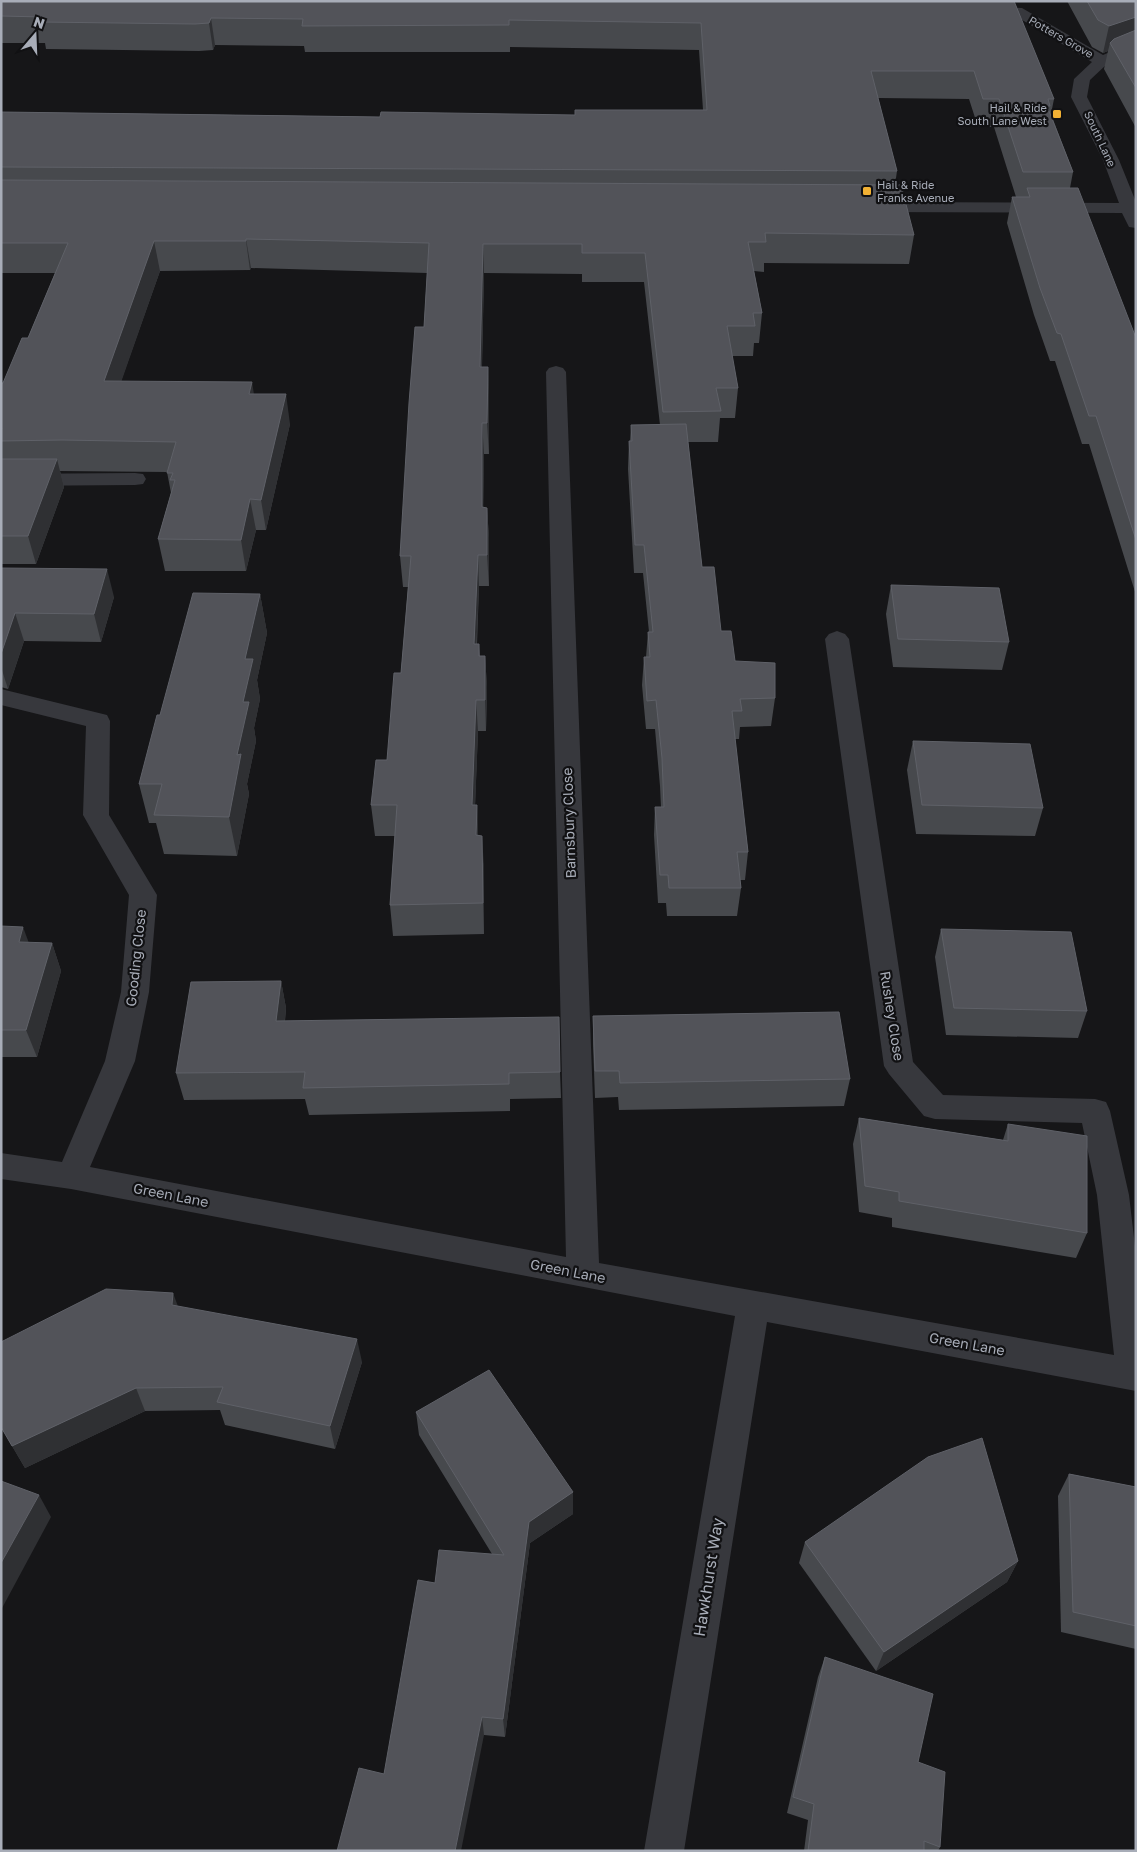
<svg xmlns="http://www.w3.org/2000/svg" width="1137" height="1852" viewBox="0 0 1137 1852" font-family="'Golos Text',sans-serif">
<rect width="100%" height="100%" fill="#161618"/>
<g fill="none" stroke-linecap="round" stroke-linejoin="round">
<g fill="#37383d" fill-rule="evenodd">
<path d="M 983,6 L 1022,8 L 1103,55 L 1136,41 L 1136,52 L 1107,64 L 1090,80 L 1087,97 L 1119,160 L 1136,202 L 1136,228 L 1129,227 L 1122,213 L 870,212 L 864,211 L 861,207 L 864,203 L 870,202 L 1119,203 L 1103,160 L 1071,97 L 1074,79 L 1092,62 L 1014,15 L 978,13 L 976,10 L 978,7 Z"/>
<path d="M 556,366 L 563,368 L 566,372 L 599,1263 L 1114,1355 L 1097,1195 L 1082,1123 L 935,1119 L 924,1116 L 889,1074 L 884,1066 L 825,639 L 829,634 L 837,631 L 845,634 L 849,639 L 913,1062 L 943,1095 L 1095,1099 L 1106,1102 L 1110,1111 L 1129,1195 L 1136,1255 L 1136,1391 L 767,1322 L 684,1851 L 644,1851 L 735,1316 L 71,1189 L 1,1179 L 1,1153 L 62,1162 L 105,1061 L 121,992 L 129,895 L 83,815 L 86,726 L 1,705 L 1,689 L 107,715 L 110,721 L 109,815 L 157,895 L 149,992 L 135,1061 L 90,1167 L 566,1257 L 546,372 L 549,368 Z"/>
<path d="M 135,473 L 143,474 L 146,479 L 143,484 L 135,485 L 1,486 L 1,474 Z"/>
</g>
</g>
<g fill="#47494d">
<path d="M 1,1 L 1014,1 L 1054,99 L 1051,114 L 1073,172 L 1070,188 L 1136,338 L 1136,595 L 1089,444 L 1082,444 L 1055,361 L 1050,361 L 1034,315 L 1007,223 L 1012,197 L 1016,197 L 994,127 L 978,127 L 969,99 L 878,98 L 897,171 L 895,185 L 914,235 L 909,264 L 764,263 L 764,272 L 754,271 L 762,313 L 759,343 L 754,343 L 753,356 L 732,356 L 738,388 L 735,418 L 720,418 L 718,442 L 688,442 L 702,567 L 721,631 L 735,661 L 775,698 L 771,726 L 740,727 L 739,739 L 735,739 L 748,852 L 745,880 L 740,880 L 741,888 L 737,916 L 667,916 L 666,903 L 658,903 L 654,835 L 655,807 L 661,807 L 660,786 L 655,729 L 646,729 L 642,685 L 644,657 L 646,657 L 648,632 L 649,632 L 643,573 L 634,573 L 628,469 L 629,441 L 630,441 L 631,425 L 660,425 L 644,282 L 582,282 L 582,274 L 484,273 L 482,367 L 488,367 L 489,397 L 489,454 L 484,454 L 483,507 L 487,508 L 489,538 L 489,586 L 479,586 L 477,644 L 479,644 L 480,656 L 485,656 L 487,687 L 486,731 L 478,731 L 475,805 L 477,805 L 478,836 L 484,867 L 484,934 L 393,936 L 390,905 L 395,836 L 375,836 L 371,805 L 387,760 L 401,673 L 408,587 L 403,587 L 400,556 L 424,327 L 427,273 L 251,268 L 250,270 L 160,271 L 121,381 L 254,394 L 290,424 L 266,530 L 256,530 L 246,571 L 165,571 L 158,539 L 171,493 L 167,472 L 60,471 L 64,487 L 36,564 L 1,564 L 1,459 L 2,459 L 1,458 L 1,383 L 3,383 L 28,338 L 55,273 L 1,273 L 1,112 L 380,117 L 575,115 L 703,110 L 699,50 L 510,47 L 510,52 L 305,52 L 304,46 L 215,45 L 213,50 L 199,51 L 46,49 L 45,43 L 1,43 Z"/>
<path d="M 1067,1 L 1136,1 L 1136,128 L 1104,69 L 1108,51 L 1103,53 L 1092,47 Z"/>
<path d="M 1,568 L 114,597 L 101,642 L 24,641 L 8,689 L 1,687 Z"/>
<path d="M 891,585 L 1009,642 L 1002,670 L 893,667 L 886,614 Z"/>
<path d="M 260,594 L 267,633 L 257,680 L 260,699 L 254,728 L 256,741 L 247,784 L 249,794 L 237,856 L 164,854 L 156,823 L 149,823 L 139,784 L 160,715 Z"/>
<path d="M 913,741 L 1043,808 L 1035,836 L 916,834 L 907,770 Z"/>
<path d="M 1,926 L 29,943 L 52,943 L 61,971 L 37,1057 L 1,1057 Z"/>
<path d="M 941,929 L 1087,1011 L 1078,1038 L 946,1035 L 935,957 Z"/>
<path d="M 281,981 L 286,1008 L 285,1021 L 560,1072 L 561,1098 L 510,1099 L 510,1111 L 309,1115 L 305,1099 L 184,1100 L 176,1073 Z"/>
<path d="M 593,1016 L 850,1079 L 844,1106 L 619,1110 L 618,1097 L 595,1098 L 593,1044 Z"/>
<path d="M 859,1118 L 1003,1140 L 1008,1124 L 1087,1233 L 1076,1258 L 892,1227 L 892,1218 L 859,1212 L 853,1144 Z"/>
<path d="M 178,1306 L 362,1362 L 335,1449 L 225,1425 L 220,1410 L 145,1411 L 25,1468 L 1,1427 Z"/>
<path d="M 416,1412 L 573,1492 L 573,1514 L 530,1543 L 505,1737 L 484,1735 L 384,1774 L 435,1583 L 492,1554 L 419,1435 Z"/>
<path d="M 1069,1474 L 1136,1487 L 1136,1649 L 1061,1632 L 1058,1496 Z"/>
<path d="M 805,1542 L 1018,1561 L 1007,1582 L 876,1671 L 799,1563 Z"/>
<path d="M 825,1657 L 918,1762 L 940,1847 L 938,1851 L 804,1851 L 808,1820 L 787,1813 L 818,1677 Z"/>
</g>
<g fill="#2f3033">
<path d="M 1136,17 L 1136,41 L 1110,43 L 1108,51 L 1103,53 L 1109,26 Z"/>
<path d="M 211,18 L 215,45 L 213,50 L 209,23 Z"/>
<path d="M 246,239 L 251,268 L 250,270 L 246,241 Z"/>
<path d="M 154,241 L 160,271 L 111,411 L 104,381 Z"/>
<path d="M 483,244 L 484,273 L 481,397 L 480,367 Z"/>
<path d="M 488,367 L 489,397 L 489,454 L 487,423 Z"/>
<path d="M 252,382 L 257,413 L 249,394 Z"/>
<path d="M 286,394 L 290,424 L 266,530 L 261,500 Z"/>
<path d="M 482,423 L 484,454 L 483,538 L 482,507 Z"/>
<path d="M 57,459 L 64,487 L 36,564 L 28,536 Z"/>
<path d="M 250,499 L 256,530 L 246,571 L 241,540 Z"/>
<path d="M 487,508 L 489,538 L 489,586 L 487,555 Z"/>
<path d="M 478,555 L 479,586 L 475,675 L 474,644 Z"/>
<path d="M 107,569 L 114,597 L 101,642 L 94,614 Z"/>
<path d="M 260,594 L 267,633 L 257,680 L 260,699 L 254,728 L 256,741 L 247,784 L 249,794 L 237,856 L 229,817 L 237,755 L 243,702 L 245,659 Z"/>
<path d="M 15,613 L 24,641 L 8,689 L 1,667 L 1,654 Z"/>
<path d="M 485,656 L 487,687 L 486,731 L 485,700 Z"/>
<path d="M 476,700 L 478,731 L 474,836 L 472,805 Z"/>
<path d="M 477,805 L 478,836 L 476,835 Z"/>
<path d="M 482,836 L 484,867 L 484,934 L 483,903 Z"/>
<path d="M 23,927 L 33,954 L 19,942 Z"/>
<path d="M 52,943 L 61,971 L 37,1057 L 26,1030 Z"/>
<path d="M 281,981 L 286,1008 L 282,1048 L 276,1021 Z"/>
<path d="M 173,1293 L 182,1317 L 172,1305 Z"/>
<path d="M 357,1339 L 362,1362 L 335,1449 L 330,1426 Z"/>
<path d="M 136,1388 L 145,1411 L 25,1468 L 12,1446 Z"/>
<path d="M 573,1492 L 573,1514 L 530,1543 L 505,1737 L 503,1719 L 529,1522 Z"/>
<path d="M 39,1495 L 51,1517 L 1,1610 L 1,1563 Z"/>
<path d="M 1018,1561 L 1007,1582 L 876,1671 L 884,1652 Z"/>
<path d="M 482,1717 L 484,1735 L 461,1851 L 455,1851 Z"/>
</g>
<g fill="#525359" stroke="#5f6168">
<path d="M 1,1 L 1014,1 L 1054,99 L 1048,99 L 1050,106 L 1047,106 L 1073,172 L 1023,172 L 999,99 L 983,99 L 974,71 L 871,71 L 897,171 L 1,167 L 1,112 L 380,117 L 381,112 L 575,115 L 575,110 L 707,110 L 701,23 L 509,20 L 509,25 L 302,26 L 303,19 L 211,18 L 209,23 L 195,24 L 40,22 L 43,17 L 1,16 Z"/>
<path d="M 1087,1 L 1136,1 L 1136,17 L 1109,26 L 1098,20 Z"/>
<path d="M 1136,30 L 1136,88 L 1110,43 L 1114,39 Z"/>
<path d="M 1,180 L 901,185 L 914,235 L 765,233 L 766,242 L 748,242 L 762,313 L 753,313 L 755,326 L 727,326 L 738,388 L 716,388 L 721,411 L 663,412 L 645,253 L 582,253 L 582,244 L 483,244 L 480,367 L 488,367 L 487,423 L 482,423 L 482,507 L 487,508 L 487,555 L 478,555 L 474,644 L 479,644 L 479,656 L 485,656 L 485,700 L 476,700 L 472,805 L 477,805 L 476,835 L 482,836 L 483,903 L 390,905 L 397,805 L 371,805 L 376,760 L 387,760 L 394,673 L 401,673 L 411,556 L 400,556 L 409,403 L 415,327 L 424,327 L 429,243 L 246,239 L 246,241 L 154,241 L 104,381 L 252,382 L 249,394 L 286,394 L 261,500 L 250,499 L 241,540 L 158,539 L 175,480 L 170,480 L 173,473 L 167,473 L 176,442 L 62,440 L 1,441 L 1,431 L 2,428 L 1,428 L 1,383 L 3,383 L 22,338 L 28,338 L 68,243 L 1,243 Z"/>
<path d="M 1027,188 L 1078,188 L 1136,338 L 1136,540 L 1096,416 L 1089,416 L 1061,334 L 1057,333 L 1040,288 L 1012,197 L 1030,197 Z"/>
<path d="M 686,424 L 702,567 L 714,567 L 721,631 L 731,631 L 735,661 L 775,663 L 775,698 L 740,699 L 742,711 L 732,711 L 748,852 L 737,852 L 741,888 L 669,888 L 668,875 L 660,875 L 655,807 L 664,807 L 662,758 L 656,700 L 647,701 L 644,657 L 650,657 L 648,632 L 653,632 L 644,545 L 635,545 L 629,441 L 632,441 L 631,425 Z"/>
<path d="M 1,459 L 57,459 L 28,536 L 1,536 Z"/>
<path d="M 1,568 L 107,569 L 94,614 L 15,613 L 1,654 Z"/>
<path d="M 891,585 L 999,588 L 1009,642 L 898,639 Z"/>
<path d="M 193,593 L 260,594 L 245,659 L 253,659 L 243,702 L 249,702 L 237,755 L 241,754 L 229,817 L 154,815 L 162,784 L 139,784 L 157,715 L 160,715 Z"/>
<path d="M 913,741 L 1030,744 L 1043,808 L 922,805 Z"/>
<path d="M 1,926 L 23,927 L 19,942 L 52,943 L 26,1030 L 1,1030 Z"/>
<path d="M 941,929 L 1071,932 L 1087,1011 L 954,1008 Z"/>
<path d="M 281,981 L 276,1021 L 559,1017 L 560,1072 L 509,1073 L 509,1084 L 303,1088 L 305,1072 L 176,1073 L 191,982 Z"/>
<path d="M 839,1012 L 850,1079 L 620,1083 L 619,1071 L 595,1071 L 593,1016 Z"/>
<path d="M 859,1118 L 1008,1141 L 1008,1124 L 1087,1136 L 1087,1233 L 899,1201 L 899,1192 L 865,1186 Z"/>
<path d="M 106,1289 L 173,1293 L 172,1305 L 357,1339 L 330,1426 L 217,1402 L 223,1387 L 136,1388 L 12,1446 L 1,1427 L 1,1342 Z"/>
<path d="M 489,1370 L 573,1492 L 529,1522 L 503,1719 L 482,1717 L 455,1851 L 337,1851 L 359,1768 L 384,1774 L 418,1580 L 435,1583 L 439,1550 L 504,1555 L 416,1412 Z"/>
<path d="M 982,1438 L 1018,1561 L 884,1652 L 805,1542 L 928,1457 Z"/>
<path d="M 1069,1474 L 1136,1487 L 1136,1626 L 1073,1612 Z"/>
<path d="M 1,1481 L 39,1495 L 1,1563 Z"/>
<path d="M 825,1657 L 933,1694 L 918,1762 L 945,1772 L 940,1847 L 924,1841 L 924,1851 L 808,1851 L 814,1804 L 793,1797 Z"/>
</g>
<g fill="#f2b134" stroke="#111113" stroke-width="2">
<rect x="1052" y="109" width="10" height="10" rx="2.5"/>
<rect x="862" y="186" width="10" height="10" rx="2.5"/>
</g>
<g text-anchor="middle" stroke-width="4.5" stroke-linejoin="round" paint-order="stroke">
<g font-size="11" fill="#a8adb8" stroke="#111113">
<text transform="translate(1061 37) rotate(30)" y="4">Potters Grove</text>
<text transform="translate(1100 139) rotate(65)" y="4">South Lane</text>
</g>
<g font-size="11" fill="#a8adb8" stroke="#111113" text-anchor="end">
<text x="1047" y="112">Hail &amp; Ride<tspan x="1047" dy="13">South Lane West</tspan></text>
<text x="877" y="189" text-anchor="start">Hail &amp; Ride<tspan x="877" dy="13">Franks Avenue</tspan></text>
</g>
<g font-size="14" fill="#a8adb8" stroke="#111113">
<text transform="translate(569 823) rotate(-92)" y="5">Barnsbury Close</text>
<text transform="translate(136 958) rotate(-84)" y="5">Gooding Close</text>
<text transform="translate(892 1016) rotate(81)" y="5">Rushey Close</text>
<text transform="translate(171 1195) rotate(11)" y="5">Green Lane</text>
<text transform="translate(568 1271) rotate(11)" y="5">Green Lane</text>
<text transform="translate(967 1344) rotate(10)" y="5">Green Lane</text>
</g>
<g font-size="16" fill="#a8adb8" stroke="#111113">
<text transform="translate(708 1577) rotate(-81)" y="6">Hawkhurst Way</text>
</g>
</g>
<rect width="1137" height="1852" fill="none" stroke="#a8adb8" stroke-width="5"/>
<g transform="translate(35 35) rotate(19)" stroke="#111113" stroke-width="4" paint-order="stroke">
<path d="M0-4L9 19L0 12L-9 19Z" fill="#a8adb8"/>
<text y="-8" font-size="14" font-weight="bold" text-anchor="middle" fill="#a8adb8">N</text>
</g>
</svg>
